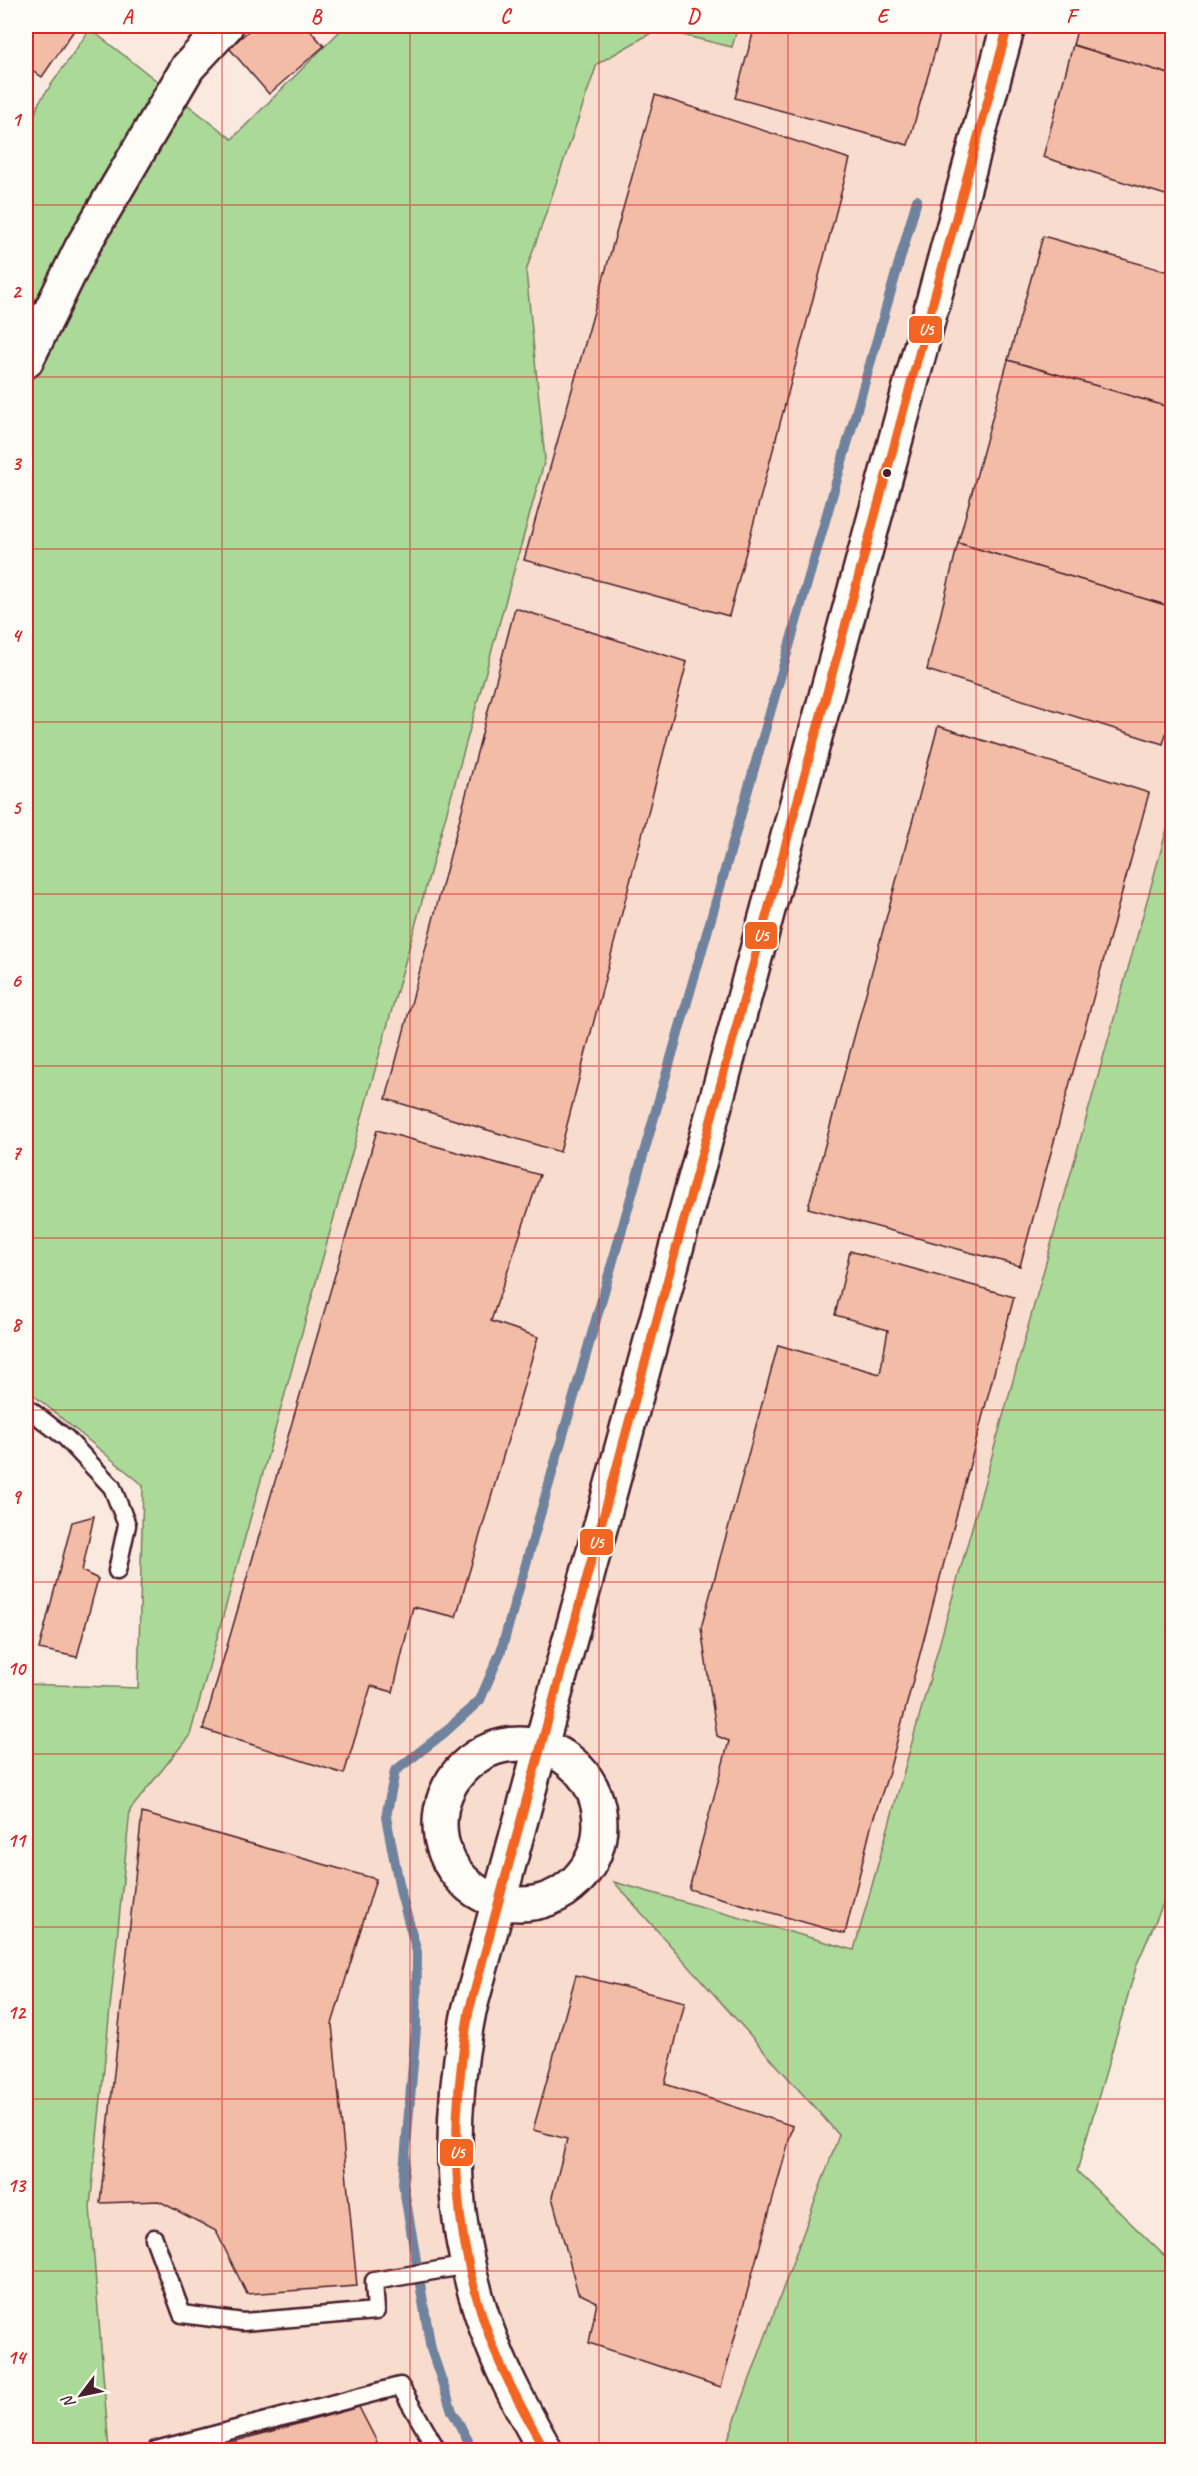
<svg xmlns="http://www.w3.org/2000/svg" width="1198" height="2476" viewBox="0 0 1198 2476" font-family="Caveat,sans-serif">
<rect width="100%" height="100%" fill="#fae9df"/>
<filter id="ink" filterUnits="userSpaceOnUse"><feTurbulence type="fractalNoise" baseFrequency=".0167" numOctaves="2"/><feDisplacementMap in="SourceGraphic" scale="12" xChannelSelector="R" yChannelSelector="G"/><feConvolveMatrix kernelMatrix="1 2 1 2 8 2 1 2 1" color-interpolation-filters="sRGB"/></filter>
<g filter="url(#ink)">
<path fill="#f8dcce" d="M 738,26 L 1172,26 L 1172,811 L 854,1950 L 615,1883 L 839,2135 L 724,2450 L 109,2450 L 90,2207 L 130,1810 L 190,1735 L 545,459 L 526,271 L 597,64 L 658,29 L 731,47 Z"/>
<g fill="#abd998" stroke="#7a7c62" stroke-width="1.5">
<path d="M 345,26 L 738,26 L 732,47 L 658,29 L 597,64 L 526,271 L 545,459 L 190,1735 L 130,1810 L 90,2207 L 109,2450 L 26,2450 L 26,1684 L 138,1688 L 143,1485 L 26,1389 L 26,141 L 39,102 L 90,29 L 232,139 Z"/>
<path d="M 1172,811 L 1172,1616 L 1167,1625 L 1172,1637 L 1172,1883 L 1137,1964 L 1077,2171 L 1172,2263 L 1172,2450 L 724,2450 L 839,2135 L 614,1882 L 854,1950 Z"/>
</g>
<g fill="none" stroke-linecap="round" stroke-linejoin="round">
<path stroke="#70839e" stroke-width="10" d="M 473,2450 L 452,2411 L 431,2349 L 403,2183 L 416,2028 L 417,1952 L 401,1894 L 386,1817 L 395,1771 L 444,1733 L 480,1700 L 501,1651 L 917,200"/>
</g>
<g fill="#f3bca6" stroke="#4a1f2b" stroke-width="1.5">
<path d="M 26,26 L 77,26 L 42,77 L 26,66 Z"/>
<path d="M 254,26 L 306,26 L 324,46 L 269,94 L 229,48 Z"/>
<path d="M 755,26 L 942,27 L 908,145 L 735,98 Z"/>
<path d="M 1078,26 L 1172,26 L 1172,75 L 1073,45 Z"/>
<path d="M 1073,45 L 1172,75 L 1172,197 L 1043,157 Z"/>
<path d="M 655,95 L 850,159 L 729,616 L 524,560 Z"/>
<path d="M 1043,236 L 1172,273 L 1172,408 L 1008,360 Z"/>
<path d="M 1008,360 L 1172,408 L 1172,607 L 958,543 Z"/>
<path d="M 958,543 L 1172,607 L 1172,713 L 1163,744 L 927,670 Z"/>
<path d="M 515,608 L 687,662 L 560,1152 L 386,1099 Z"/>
<path d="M 938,726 L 1149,793 L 1020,1266 L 808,1208 Z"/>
<path d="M 377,1130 L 540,1175 L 491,1321 L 538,1337 L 456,1617 L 413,1607 L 393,1692 L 371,1686 L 344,1774 L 203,1729 Z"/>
<path d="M 850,1251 L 1014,1297 L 888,1775 L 872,1823 L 845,1934 L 689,1889 L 729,1741 L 717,1736 L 701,1628 L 778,1345 L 880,1374 L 888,1330 L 835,1315 Z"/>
<path d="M 94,1516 L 82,1571 L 98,1579 L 77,1657 L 39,1649 L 72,1522 Z"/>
<path d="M 142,1813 L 376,1879 L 332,2024 L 357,2286 L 247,2294 L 216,2231 L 159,2201 L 100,2203 Z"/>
<path d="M 576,1975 L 685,2002 L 665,2084 L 793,2126 L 721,2387 L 589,2343 L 597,2302 L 578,2293 L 552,2197 L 567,2139 L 533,2130 Z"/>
<path d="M 359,2407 L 381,2450 L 203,2450 Z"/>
</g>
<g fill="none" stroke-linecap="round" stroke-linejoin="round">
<defs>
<g id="lane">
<path d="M 26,1407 L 66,1438 L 112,1487 L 127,1525 L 117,1571"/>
<path d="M 154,2238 L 182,2314 L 243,2322 L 376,2311 L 374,2281 L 469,2265"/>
<path d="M 156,2450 L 400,2386 L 437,2450"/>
</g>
<g id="street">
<path d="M 26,361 L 82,247 L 188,67 L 226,26"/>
<circle cx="520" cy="1824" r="80"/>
<path d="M 545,2450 C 527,2417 508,2384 494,2348 C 449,2236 446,2127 469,2011 L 1008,26"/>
</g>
</defs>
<use href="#lane" stroke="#4a1f2b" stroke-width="21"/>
<use href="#street" stroke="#4a1f2b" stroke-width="38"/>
<use href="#lane" stroke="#fdfcf7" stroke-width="16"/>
<use href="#street" stroke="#fdfcf7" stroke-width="33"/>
<defs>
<path id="bus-1" d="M 545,2450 C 529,2421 512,2391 499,2361 C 450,2245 448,2133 469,2011 L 1008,26"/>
</defs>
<use href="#bus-1" stroke="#fdfcf7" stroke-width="14"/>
<use href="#bus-1" stroke="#f26522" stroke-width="9"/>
</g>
</g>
<path fill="none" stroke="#d62828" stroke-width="1.5" stroke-opacity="0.55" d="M 222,26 L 222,2450M 410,26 L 410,2450M 599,26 L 599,2450M 788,26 L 788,2450M 976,26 L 976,2450M 26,205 L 1172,205M 26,377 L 1172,377M 26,549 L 1172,549M 26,722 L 1172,722M 26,894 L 1172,894M 26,1066 L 1172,1066M 26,1238 L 1172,1238M 26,1410 L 1172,1410M 26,1582 L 1172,1582M 26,1754 L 1172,1754M 26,1927 L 1172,1927M 26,2099 L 1172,2099M 26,2271 L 1172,2271"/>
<circle fill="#4a1f2b" stroke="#fdfcf7" stroke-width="2" cx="887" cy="473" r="5"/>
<g stroke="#fdfcf7" stroke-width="2">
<rect x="908" y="315" width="35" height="29" rx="6" fill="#f26522"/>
<rect x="744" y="921" width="34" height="29" rx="6" fill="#f26522"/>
<rect x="579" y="1528" width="35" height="28" rx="6" fill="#f26522"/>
<rect x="439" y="2138" width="35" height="29" rx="6" fill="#f26522"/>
</g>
<g font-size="16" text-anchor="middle" font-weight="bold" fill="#fff">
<text x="926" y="335">U5</text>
<text x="761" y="941">U5</text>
<text x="596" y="1548">U5</text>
<text x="457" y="2158">U5</text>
</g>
<rect width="1198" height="2476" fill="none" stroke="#fdfcf7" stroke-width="66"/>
<g transform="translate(81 2395) rotate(238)" stroke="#fdfcf7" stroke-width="4.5" paint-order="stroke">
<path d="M0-4.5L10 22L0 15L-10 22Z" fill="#4a1f2b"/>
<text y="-9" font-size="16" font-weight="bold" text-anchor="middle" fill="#4a1f2b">N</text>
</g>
<rect x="33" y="33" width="1132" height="2410" fill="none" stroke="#d62828" stroke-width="2"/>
<g font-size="20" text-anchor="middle" font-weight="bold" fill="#d62828">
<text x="127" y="23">A</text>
<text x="316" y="23">B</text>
<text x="505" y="23">C</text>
<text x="693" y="23">D</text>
<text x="882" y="23">E</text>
<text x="1071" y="23">F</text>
<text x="16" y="126">1</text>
<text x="16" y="298">2</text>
<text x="16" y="470">3</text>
<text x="16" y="642">4</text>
<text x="16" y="814">5</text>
<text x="16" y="987">6</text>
<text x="16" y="1159">7</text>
<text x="16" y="1331">8</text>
<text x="16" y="1503">9</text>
<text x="16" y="1675">10</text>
<text x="16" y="1847">11</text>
<text x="16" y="2019">12</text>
<text x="16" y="2192">13</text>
<text x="16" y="2364">14</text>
</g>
</svg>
